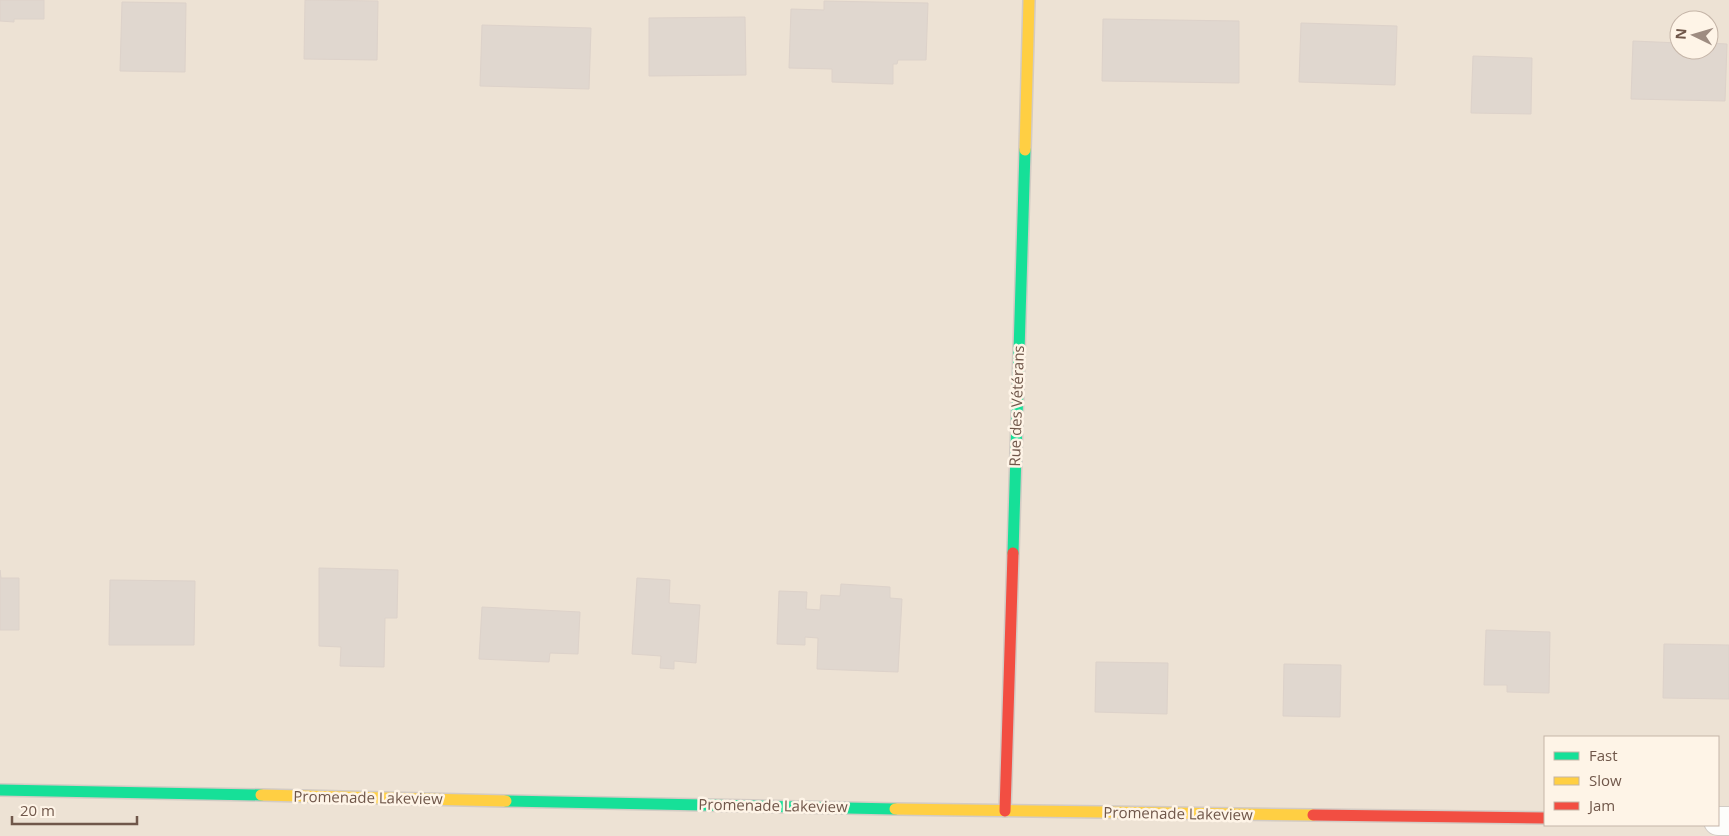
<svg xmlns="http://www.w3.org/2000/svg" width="1729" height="836" viewBox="0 0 1729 836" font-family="'Open Sans',sans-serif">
<rect width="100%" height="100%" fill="#f4efe7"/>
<path fill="#ede2d4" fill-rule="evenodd" d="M 0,0 L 1729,0 L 1729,836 L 0,836 ZM 1679,20 L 1709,20 L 1709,50 L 1679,50 ZM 1545,737 L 1718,737 L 1718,825 L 1545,825 Z"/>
<g fill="#e0d7cf" stroke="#ddd2ca">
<path d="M 0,0 L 44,0 L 44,19 L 14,19 L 14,22 L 0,21 Z"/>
<path d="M 305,0 L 378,1 L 377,60 L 304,59 Z"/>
<path d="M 824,1 L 928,3 L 926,60 L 898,60 L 897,64 L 893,64 L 893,84 L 832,82 L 832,69 L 789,68 L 791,9 L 824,10 Z"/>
<path d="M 122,2 L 186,3 L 185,72 L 120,71 Z"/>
<path d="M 745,17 L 746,75 L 649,76 L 649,18 Z"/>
<path d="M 1103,19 L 1239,21 L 1239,83 L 1102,81 Z"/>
<path d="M 1301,23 L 1397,26 L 1395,85 L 1299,82 Z"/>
<path d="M 482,25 L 591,28 L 589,89 L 480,86 Z"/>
<path d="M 1633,41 L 1679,43 L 1679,50 L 1709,50 L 1709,43 L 1727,44 L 1725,101 L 1631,99 Z"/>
<path d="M 1473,56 L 1532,58 L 1531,114 L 1471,113 Z"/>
<path d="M 319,568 L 398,570 L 397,618 L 385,618 L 384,667 L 340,666 L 341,647 L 319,646 Z"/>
<path d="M 0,570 L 1,578 L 19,578 L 19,630 L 0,630 Z"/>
<path d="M 637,578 L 670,580 L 669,603 L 700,605 L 696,663 L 674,661 L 674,669 L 660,668 L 661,656 L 632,654 Z"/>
<path d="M 110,580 L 195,581 L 194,645 L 109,645 Z"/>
<path d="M 841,584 L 890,587 L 890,598 L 902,599 L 898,672 L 817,669 L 818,638 L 805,637 L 805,645 L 777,644 L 779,591 L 807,592 L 806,609 L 820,610 L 821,595 L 840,596 Z"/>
<path d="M 482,607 L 580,612 L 578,654 L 550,653 L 549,662 L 479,659 Z"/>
<path d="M 1486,630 L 1550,632 L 1549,693 L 1507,692 L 1507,685 L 1484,685 Z"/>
<path d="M 1664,644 L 1729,645 L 1729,699 L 1663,698 Z"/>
<path d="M 1096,662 L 1168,663 L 1167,714 L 1095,712 Z"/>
<path d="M 1284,664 L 1341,665 L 1340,717 L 1283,716 Z"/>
</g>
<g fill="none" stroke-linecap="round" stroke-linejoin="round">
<defs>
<path id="street" d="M 1718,821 L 1729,821"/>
<g id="fast">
<path d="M 1013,553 L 1025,150"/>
<path d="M 0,790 L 261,795"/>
<path d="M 506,801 L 895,809"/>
</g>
<g id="slow">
<path d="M 1025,150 L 1029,0"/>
<path d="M 261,795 L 506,801"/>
<path d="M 895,809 L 1313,815"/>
</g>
<g id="jam">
<path d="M 1005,811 L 1013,553"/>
<path d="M 1313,815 L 1545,818"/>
</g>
</defs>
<use href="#street" stroke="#d2ccc5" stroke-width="30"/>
<use href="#fast" stroke="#d3cbc4" stroke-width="14"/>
<use href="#slow" stroke="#d3cbc4" stroke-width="14"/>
<use href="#jam" stroke="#d3cbc4" stroke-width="14"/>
<use href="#street" stroke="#fdfdfb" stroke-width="28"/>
<use href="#fast" stroke="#16e098" stroke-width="11"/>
<use href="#slow" stroke="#ffcf43" stroke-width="11"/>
<use href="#jam" stroke="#f24e42" stroke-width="11"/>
</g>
<g text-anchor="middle" stroke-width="5" stroke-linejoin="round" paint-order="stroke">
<g font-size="15" fill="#70574a" stroke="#fef4e7">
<text transform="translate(1017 406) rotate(-88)" y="5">Rue des Vétérans</text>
<text transform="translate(368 798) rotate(1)" y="5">Promenade Lakeview</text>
<text transform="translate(773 806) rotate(1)" y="5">Promenade Lakeview</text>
<text transform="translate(1178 814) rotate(1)" y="5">Promenade Lakeview</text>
</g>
</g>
<rect x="1544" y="736" width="175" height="90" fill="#fef4e7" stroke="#c5b5a8"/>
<rect x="1554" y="752" width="25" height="8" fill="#16e098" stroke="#c5b5a8"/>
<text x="1589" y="761" font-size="15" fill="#70574a">Fast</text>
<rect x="1554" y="777" width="25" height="8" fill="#ffcf43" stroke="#c5b5a8"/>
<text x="1589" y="786" font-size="15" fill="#70574a">Slow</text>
<rect x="1554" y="802" width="25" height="8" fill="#f24e42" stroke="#c5b5a8"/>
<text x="1589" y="811" font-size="15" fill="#70574a">Jam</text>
<g transform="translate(1694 35) rotate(275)"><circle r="24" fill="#fef4e7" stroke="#c5b5a8"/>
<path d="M0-4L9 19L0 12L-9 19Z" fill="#9e8c81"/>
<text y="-8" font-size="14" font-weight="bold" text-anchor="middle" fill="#70574a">N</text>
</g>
<path d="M12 816v8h125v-8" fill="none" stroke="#70574a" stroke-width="2.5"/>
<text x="20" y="816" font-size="15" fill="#70574a" stroke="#fef4e7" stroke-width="4" paint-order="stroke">20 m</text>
</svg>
